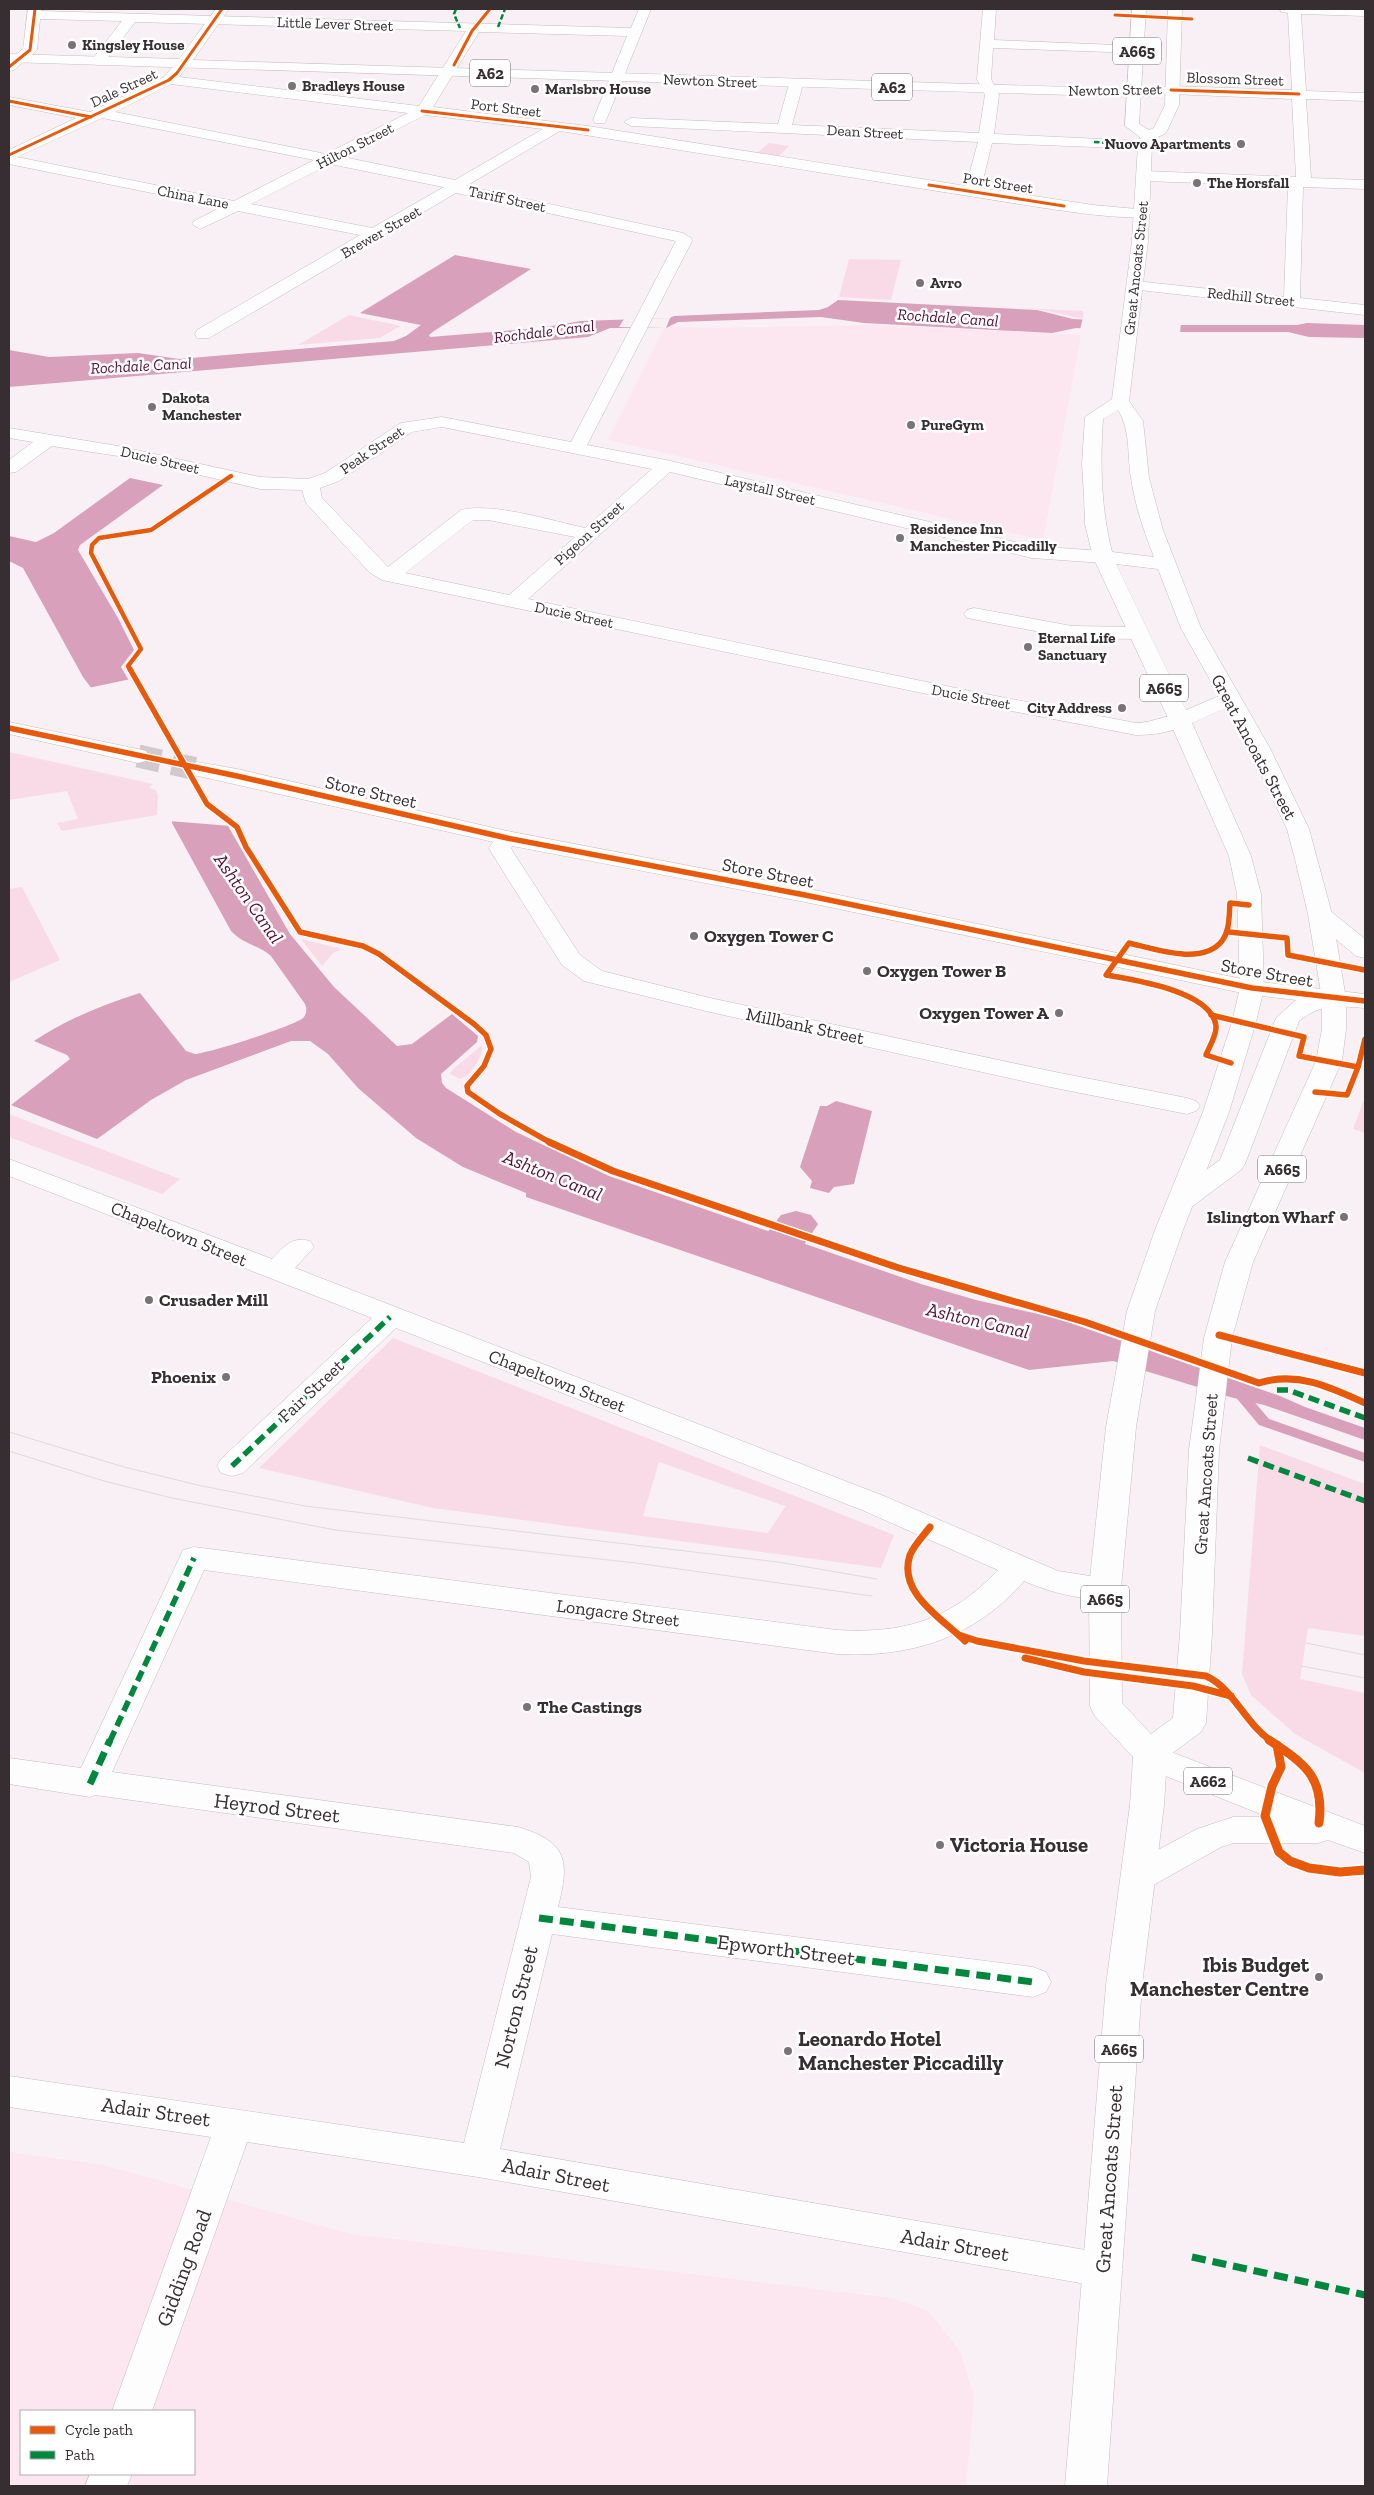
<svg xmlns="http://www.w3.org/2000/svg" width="1374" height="2495" viewBox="0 0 1374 2495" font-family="'Zilla Slab',serif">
<rect width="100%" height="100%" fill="#f8f0f4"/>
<g fill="#fce6f0" fill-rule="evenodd">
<path d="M 870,325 L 1081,335 L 1043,540 L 608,440 L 665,326 L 707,328 Z"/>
<path d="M 9,2152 L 104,2165 L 351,2234 L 892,2298 L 928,2311 L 960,2351 L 974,2397 L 966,2486 L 9,2486 ZM 21,2411 L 194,2411 L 194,2474 L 21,2474 Z"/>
</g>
<g fill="#f8dbe7" fill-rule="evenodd">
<path d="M 769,143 L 789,146 L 778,157 L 757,153 Z"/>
<path d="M 849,259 L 901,260 L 891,300 L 839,297 Z"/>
<path d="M 1022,308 L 1083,311 L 1084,319 L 1043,310 Z"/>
<path d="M 349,315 L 401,326 L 379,338 L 298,345 Z"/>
<path d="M 9,752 L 153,784 L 149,788 L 156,790 L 158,796 L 157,815 L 62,831 L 57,823 L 78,819 L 67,791 L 9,800 Z"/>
<path d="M 22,887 L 60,960 L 9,982 L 9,889 Z"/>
<path d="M 301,939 L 342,949 L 333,953 L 322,966 Z"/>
<path d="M 482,1045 C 483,1057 471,1076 460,1079 L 450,1074 L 451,1071 Z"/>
<path d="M 1365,1097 L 1365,1133 L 1353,1129 Z"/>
<path d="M 9,1114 L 180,1179 L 162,1194 L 9,1137 Z"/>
<path d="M 393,1338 L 894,1535 L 881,1568 L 433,1508 L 259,1468 ZM 659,1462 L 785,1506 L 785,1507 L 768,1533 L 643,1516 Z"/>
<path d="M 1260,1445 L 1365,1484 L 1365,1636 L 1308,1628 L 1300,1679 L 1365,1693 L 1365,1773 L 1295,1734 L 1251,1695 L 1242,1674 Z"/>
</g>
<g fill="#d8a0ba">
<path d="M 455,255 L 531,269 L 434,331 L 429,335 L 430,337 L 540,328 L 581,321 L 670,318 L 674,316 L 819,310 L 828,307 L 838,300 L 1037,310 L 1073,319 L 1182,325 L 1297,325 L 1307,323 L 1365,325 L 1365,338 L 1309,337 L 1288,332 L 1179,332 L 1076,328 L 1052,333 L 864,323 L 821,317 L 678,322 L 666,328 L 610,328 L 588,337 L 9,387 L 9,350 L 49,357 L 138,353 L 179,359 L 394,341 L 406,336 L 421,325 L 360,313 Z"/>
<path d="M 130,478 L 163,485 L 80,545 L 78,550 L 118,618 L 134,650 L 121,667 L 201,805 L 228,826 L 290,934 L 334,987 L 397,1046 L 412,1044 L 452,1014 L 478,1036 L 477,1042 L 441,1074 L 442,1083 L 446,1088 L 516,1132 L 609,1176 L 921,1284 L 976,1300 L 1056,1318 L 1280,1396 L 1305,1407 L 1365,1428 L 1365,1440 L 1264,1405 L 1230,1397 L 1113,1361 L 1029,1370 L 526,1197 L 526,1193 L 463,1167 L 416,1138 L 358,1088 L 328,1054 L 310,1041 L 291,1041 L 186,1080 L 151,1100 L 97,1139 L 11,1105 L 70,1059 L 67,1055 L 34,1041 C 67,1019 102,1005 140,993 L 186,1051 L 195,1054 C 209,1053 294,1026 303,1018 C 307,1014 307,1009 305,1004 L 271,956 C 258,945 243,944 231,931 L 172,823 L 171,800 L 122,713 L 95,693 L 83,677 L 23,568 L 9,561 L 9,536 L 36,542 L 54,533 Z"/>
<path d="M 836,1101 L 872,1111 L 854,1184 L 834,1187 L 829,1193 L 810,1188 L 812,1181 L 800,1167 L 820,1106 L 827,1106 Z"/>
</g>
<g fill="#f8f0f4">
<path d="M 1083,317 L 1181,322 L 1180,334 L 1080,330 Z"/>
<path d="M 670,318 L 666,328 L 619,327 L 624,319 Z"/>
<path d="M 131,679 L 206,808 L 231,826 L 169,821 L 169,800 L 120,714 L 88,688 Z"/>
</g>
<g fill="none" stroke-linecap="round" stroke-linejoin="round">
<path fill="#d8a0ba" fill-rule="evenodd" d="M 1235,1384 L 1240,1385 L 1269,1419 L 1365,1453 L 1365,1462 L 1259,1425 L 1228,1388 Z"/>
<path fill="#d8a0ba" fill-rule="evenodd" d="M 796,1211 L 811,1215 L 818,1224 C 812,1233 794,1261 786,1266 C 777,1272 765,1268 755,1266 L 749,1256 L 781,1215 Z"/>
<path stroke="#d1c9cd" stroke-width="23" stroke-dasharray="23 12" stroke-linecap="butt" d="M 138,756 L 197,769"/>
<defs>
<g id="street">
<path d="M 28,9 L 41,9 L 41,11 L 631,28 L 639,9 L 651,9 L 605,123 L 595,123 L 593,120 L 627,36 L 479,32 L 433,107 L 588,126 L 966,186 L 978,142 L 631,126 L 624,122 L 631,118 L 778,124 L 789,84 L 796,80 L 803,84 L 792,125 L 979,133 L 985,95 L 977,79 L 983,9 L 996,9 L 994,40 L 1142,46 L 1144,49 L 1137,53 L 993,48 L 991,79 L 999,95 L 994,134 L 1145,141 L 1152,145 L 1145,149 L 992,143 L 981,188 L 1093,205 L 1148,210 L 1151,213 C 1143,224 1060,210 1044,208 L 560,131 L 466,186 L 683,233 L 691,238 L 692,241 L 587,445 L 666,460 L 1032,546 L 1103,551 L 1110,553 L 1113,557 L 1110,561 L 1103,563 L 1032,558 L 670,472 L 528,599 L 970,691 L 1136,723 C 1153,723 1172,712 1188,715 L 1191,720 C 1182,732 1150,735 1136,735 L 970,703 L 382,580 L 369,572 L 306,503 L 302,490 L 260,489 L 118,456 L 52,446 L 16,472 L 9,473 L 9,460 L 33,442 L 9,438 L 9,428 L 118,446 L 260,477 L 308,479 L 325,473 L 401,423 L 442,417 L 571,442 L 676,241 L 456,193 L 209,338 L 197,338 L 195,334 L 197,330 L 360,235 L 238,211 L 200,229 L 192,224 L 194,221 L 221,207 L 9,164 L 9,150 L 76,118 L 9,105 L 9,97 L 90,112 L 164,77 L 175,64 L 180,63 L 187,67 L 179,77 L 419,106 L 466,31 L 135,22 L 103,64 L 98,65 L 91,61 L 122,21 L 40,19 L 37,50 L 14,70 L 9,71 L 9,60 L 23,49 ZM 171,84 L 408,113 L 326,154 L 115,112 ZM 425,115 L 543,129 L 455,180 L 343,157 ZM 102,118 L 314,160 L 234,201 L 17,157 ZM 330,164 L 443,187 L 444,187 L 372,228 L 251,204 ZM 442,427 L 652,469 L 585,528 C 553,521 492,502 461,510 L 388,567 L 322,498 L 320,488 L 339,481 L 412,432 ZM 473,520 L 488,520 L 575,537 L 509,595 L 405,573 Z"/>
<path d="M 1280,9 L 1365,9 L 1365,16 L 1301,14 L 1306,91 L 1365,93 L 1365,101 L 1306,99 L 1311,178 L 1365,180 L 1365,189 L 1303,187 L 1300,298 L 1365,305 L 1365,315 L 1130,289 L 1128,286 L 1136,281 L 1284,297 L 1288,186 L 1145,181 L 1137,176 L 1145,171 L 1296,177 L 1292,99 L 1171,94 L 1164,90 L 1171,86 L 1292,90 L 1288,13 L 1281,12 Z"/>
<path d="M 974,608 L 1072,626 L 1137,627 L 1144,629 L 1147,633 L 1144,637 L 1137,639 L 1072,638 L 967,618 L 964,614 L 967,610 Z"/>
<path d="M 507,831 L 515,833 L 518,838 L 511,848 L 513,852 L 580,955 L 602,971 L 710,998 L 1050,1071 L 1187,1098 L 1196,1101 L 1200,1106 L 1196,1111 L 1187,1114 L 1050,1087 L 710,1012 L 584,981 L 562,965 L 491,852 L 489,848 L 499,833 Z"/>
<path d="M 9,1159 L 272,1259 C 284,1247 291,1236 310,1241 L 314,1247 L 295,1268 L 884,1496 L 1058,1571 L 1116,1580 L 1121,1588 L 1116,1596 C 1090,1604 1049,1592 1024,1581 C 975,1638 910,1658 837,1654 L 204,1570 L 112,1772 L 518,1827 C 567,1842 570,1860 558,1907 L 1033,1967 L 1046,1972 L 1051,1982 L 1046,1992 L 1033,1997 L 552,1934 L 500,2149 L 1103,2253 L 1117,2258 L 1123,2270 L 1117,2282 L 1103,2287 L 478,2177 L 247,2142 L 152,2411 L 112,2411 L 211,2137 L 9,2107 L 9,2076 L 464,2143 L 531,1877 L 529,1862 L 514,1853 L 95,1795 L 90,1797 L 9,1784 L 9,1758 L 81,1768 L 183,1550 L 194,1547 L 837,1630 C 904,1634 951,1620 998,1570 L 862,1510 L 396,1328 L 243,1473 L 232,1476 L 221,1473 L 217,1466 L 221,1459 L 372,1318 L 9,1176 Z"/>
<path d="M 90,2474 L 132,2474 L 127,2486 L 85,2486 Z"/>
</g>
<g id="secondary">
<path d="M 9,722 L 138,749 L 146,751 L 149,756 L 146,761 L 138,763 L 9,734 Z"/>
<path d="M 197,762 L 237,769 L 507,831 L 805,888 L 1252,981 L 1365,994 L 1365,1008 C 1337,1006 1322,1003 1299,1021 L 1245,1164 L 1241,1170 L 1190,1208 L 1180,1210 L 1170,1208 L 1167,1202 L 1170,1196 L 1220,1160 L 1276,1018 L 1296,1000 L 1252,995 L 805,902 L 507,845 L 189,774 L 186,769 L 189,764 Z"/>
<path d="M 1320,907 L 1328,909 L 1365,939 L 1365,958 L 1356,956 L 1312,919 L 1308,914 L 1312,909 Z"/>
</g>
<g id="primary">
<path d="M 216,9 L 229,9 L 193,60 L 1134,89 L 1171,86 L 1178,90 L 1171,94 L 1134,97 L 9,62 L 9,54 L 179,59 Z"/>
<path d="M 1150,1744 L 1365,1826 L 1365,1853 L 1328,1840 L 1318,1843 L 1234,1843 L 1221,1847 L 1150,1887 L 1138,1891 L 1126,1887 L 1121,1877 L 1126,1867 L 1197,1829 L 1233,1817 L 1268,1817 L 1138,1765 L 1133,1756 L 1138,1747 Z"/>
</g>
<path id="highway" d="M 1132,9 L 1146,9 L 1139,124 L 1149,130 L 1154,128 L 1165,105 L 1168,9 L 1182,9 L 1179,105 L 1167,131 L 1165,134 L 1155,138 L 1152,145 L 1148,241 L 1129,401 L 1143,421 L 1149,478 L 1163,530 L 1201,628 L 1271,750 L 1309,829 L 1332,914 L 1346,999 L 1346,1029 L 1342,1061 L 1253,1262 L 1232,1338 L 1219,1450 L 1212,1634 L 1206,1723 L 1201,1732 L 1167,1757 L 1164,1805 L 1142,1985 L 1107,2486 L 1065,2486 L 1106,1985 L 1130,1805 L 1133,1757 L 1094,1715 L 1090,1706 L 1089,1588 L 1106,1427 L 1127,1311 L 1155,1230 L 1203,1112 L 1232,1022 L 1240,988 L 1237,894 L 1229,856 L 1169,720 L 1093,557 L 1085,524 L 1084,497 L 1082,464 L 1085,417 L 1112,399 L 1132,241 L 1138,145 L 1140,137 L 1125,126 ZM 1118,410 C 1131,430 1127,455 1131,478 C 1135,505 1144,532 1154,557 L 1112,552 C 1101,508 1100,465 1103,419 ZM 1116,564 L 1158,569 L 1181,628 L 1219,696 L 1186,710 ZM 1226,708 L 1249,750 L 1287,829 L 1296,863 L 1308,914 L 1322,999 L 1322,1029 L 1316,1061 L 1225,1262 L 1204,1338 L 1189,1450 L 1180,1634 L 1173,1718 L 1151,1734 L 1122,1703 L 1121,1588 L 1136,1427 L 1155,1311 L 1183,1230 L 1229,1112 L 1256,1022 L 1264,988 L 1261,894 L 1251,856 L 1192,723 Z"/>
</defs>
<use href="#street" stroke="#c5bdc1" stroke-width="1"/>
<use href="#secondary" stroke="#c5bdc1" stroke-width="1"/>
<use href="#primary" stroke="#c5bdc1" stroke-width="1"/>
<use href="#highway" stroke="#c5bdc1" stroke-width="1"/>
<use href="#street" fill="#fefdfd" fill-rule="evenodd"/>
<use href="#secondary" fill="#fefdfd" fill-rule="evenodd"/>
<use href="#primary" fill="#fefdfd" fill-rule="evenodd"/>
<use href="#highway" fill="#fefdfd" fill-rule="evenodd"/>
<g stroke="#dddbdb" stroke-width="1">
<path d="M 9,1432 L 124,1467 L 202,1486 L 305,1506 L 778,1562 L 877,1579"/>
<path d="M 9,1451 L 104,1481 L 172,1498 L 335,1530 L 636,1563 L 872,1596"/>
<path d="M 1306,1643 L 1365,1655"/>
<path d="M 1301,1666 L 1365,1678"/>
</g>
<g stroke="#00873e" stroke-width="2.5" stroke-dasharray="5.5 2.5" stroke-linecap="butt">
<path d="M 456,9 L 454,14 L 460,28"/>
<path d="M 498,27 L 505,9"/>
<path d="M 1094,142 L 1145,145"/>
</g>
<g stroke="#00873e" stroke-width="5.5" stroke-dasharray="11 5.5" stroke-linecap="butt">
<path d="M 1277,1390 L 1288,1390 L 1365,1418"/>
<path d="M 1248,1458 L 1365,1501"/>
<path d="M 232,1466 L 390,1317"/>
<path d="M 110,1741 L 194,1558"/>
</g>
<g stroke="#00873e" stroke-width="7" stroke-dasharray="14 7" stroke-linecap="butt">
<path d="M 90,1784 L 110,1740"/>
<path d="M 539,1918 L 1033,1982"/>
<path d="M 1192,2257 L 1365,2295"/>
</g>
<defs>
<g id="cycleway-far4">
<path d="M 1115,15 L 1192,19"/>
<path d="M 454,65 L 472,31 L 490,9"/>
<path d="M 9,67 L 30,50 L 35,9"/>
<path d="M 1171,90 L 1299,94"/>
<path d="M 9,101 L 91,117"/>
<path d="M 422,111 L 588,130"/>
<path d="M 9,155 L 169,80 L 177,73 L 222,9"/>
<path d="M 929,185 L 1064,206"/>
</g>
<path id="cycleway-far3" d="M 131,671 L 128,666 L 141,649 L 91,553 L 92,545 L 99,538 L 151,530 L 231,476"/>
<g id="cycleway-far2">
<path d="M 130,669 L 207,804 L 237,827 L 246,847 L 300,932 L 363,946 L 379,954 L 474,1024 L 486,1035 L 491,1049 L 484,1066 L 467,1086 L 468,1092 L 500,1114 L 551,1143"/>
<path d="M 9,728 L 237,776 L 507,838 L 805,895 L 1252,988 L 1365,1001"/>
<path d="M 1229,932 L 1287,938 L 1288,955 L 1365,970"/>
<path d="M 1211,1015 L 1304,1037 L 1299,1056 L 1358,1067"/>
<path d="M 1231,1063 L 1206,1055 C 1209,1047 1217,1035 1216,1026 C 1212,991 1134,980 1106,975 L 1129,943 C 1155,949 1202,966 1222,941 C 1230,930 1229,915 1230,903 L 1249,905"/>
<path d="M 1315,1092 L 1347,1095 L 1358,1067 L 1365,1039"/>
</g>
<g id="cycleway-far1">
<path d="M 549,1142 L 613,1171 L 899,1268 L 1085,1322 L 1259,1383 C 1297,1371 1330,1387 1365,1403"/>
<path d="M 1219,1335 L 1365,1373"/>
<path d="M 930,1527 C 923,1536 914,1545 910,1555 C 897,1593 943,1619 965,1641"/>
<path d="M 959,1635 L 977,1641 L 1084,1661 L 1206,1676 C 1233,1688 1244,1722 1271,1741"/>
<path d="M 1025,1658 L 1084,1672 L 1193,1686 L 1231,1696"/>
</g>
<g id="cycleway">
<path d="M 1269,1740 C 1304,1763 1325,1777 1319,1823"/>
<path d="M 1277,1745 L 1281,1767 L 1272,1786 L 1265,1816 L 1279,1852 L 1290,1861 L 1309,1868 L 1340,1872 L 1365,1870"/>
</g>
</defs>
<use href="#cycleway-far4" stroke="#fff" stroke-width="5"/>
<use href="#cycleway-far3" stroke="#fff" stroke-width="6"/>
<use href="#cycleway-far2" stroke="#fff" stroke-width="8"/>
<use href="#cycleway-far1" stroke="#fff" stroke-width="10"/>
<use href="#cycleway" stroke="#fff" stroke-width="12"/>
<use href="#cycleway-far4" stroke="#e8590c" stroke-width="3"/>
<use href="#cycleway-far3" stroke="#e8590c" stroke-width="4.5"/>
<use href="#cycleway-far2" stroke="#e8590c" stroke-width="5.5"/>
<use href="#cycleway-far1" stroke="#e8590c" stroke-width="7"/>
<use href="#cycleway" stroke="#e8590c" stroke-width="9"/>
</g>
<g fill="#7b7276" stroke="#fff" stroke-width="2">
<circle cx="72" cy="45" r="5"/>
<circle cx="292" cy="86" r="5"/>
<circle cx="535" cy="89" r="5"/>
<circle cx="1241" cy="144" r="5"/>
<circle cx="1197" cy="183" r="5"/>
<circle cx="920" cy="283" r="5"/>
<circle cx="152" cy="407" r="5"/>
<circle cx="911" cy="425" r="5"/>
<circle cx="900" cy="538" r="5"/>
<circle cx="1028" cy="647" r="5"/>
<circle cx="1122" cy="708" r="5"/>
<circle cx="694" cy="936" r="5"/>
<circle cx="867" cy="971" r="5"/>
<circle cx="1059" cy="1013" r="5"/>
<circle cx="1344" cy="1217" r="5"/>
<circle cx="149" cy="1300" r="5"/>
<circle cx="226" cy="1377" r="5"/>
<circle cx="527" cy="1707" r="5"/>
<circle cx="940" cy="1845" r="5"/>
<circle cx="1319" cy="1977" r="5"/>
<circle cx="788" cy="2051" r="5"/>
</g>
<g text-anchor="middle" stroke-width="5" stroke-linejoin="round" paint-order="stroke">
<g font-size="15" fill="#372e32" stroke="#fff">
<text transform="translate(335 24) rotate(2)" y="5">Little Lever Street</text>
<text transform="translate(1235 79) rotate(2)" y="5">Blossom Street</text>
<text transform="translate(710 81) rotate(2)" y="5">Newton Street</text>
<text transform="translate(124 88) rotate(-25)" y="5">Dale Street</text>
<text transform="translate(1115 90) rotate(-1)" y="5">Newton Street</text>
<text transform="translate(506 108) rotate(7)" y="5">Port Street</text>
<text transform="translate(865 132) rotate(3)" y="5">Dean Street</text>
<text transform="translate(355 146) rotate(-27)" y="5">Hilton Street</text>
<text transform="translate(998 183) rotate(9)" y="5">Port Street</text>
<text transform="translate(193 197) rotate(11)" y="5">China Lane</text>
<text transform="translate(507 199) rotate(12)" y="5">Tariff Street</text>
<text transform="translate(381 232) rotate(-30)" y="5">Brewer Street</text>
<text transform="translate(1136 268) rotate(-84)" y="5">Great Ancoats Street</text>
<text transform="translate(1251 297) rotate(6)" y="5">Redhill Street</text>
<text transform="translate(372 450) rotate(-34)" y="5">Peak Street</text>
<text transform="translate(160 460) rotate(13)" y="5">Ducie Street</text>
<text transform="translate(770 490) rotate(13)" y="5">Laystall Street</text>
<text transform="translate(589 533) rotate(-42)" y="5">Pigeon Street</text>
<text transform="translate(574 615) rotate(12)" y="5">Ducie Street</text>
<text transform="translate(971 697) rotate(11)" y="5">Ducie Street</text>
</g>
<g font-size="15" font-weight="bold" fill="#372e32" stroke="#fff" text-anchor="start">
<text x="82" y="50">Kingsley House</text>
<text x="302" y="91">Bradleys House</text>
<text x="545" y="94">Marlsbro House</text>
<text x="1231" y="149" text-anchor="end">Nuovo Apartments</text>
<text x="1207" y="188">The Horsfall</text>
<text x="930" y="288">Avro</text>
<text x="162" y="403">Dakota<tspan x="162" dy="17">Manchester</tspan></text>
<text x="921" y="430">PureGym</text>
<text x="910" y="534">Residence Inn<tspan x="910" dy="17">Manchester Piccadilly</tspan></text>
<text x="1038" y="643">Eternal Life<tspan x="1038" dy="17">Sanctuary</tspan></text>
<text x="1112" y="713" text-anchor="end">City Address</text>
</g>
<g fill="#fff" stroke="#736d70" stroke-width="1">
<rect x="1113" y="37.5" width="48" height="27" rx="4"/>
<rect x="470" y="59.5" width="40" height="27" rx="4"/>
<rect x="872" y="73.5" width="40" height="27" rx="4"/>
<rect x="1140" y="674.5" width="48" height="27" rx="4"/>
<rect x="1258" y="1155.5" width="48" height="27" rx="4"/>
<rect x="1081" y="1585.5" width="48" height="27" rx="4"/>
<rect x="1184" y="1767.5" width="48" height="27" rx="4"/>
<rect x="1095" y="2035.5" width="48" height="27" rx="4"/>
</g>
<g font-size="16" font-weight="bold" fill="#372e32">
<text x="1137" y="57">A665</text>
<text x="490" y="79">A62</text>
<text x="892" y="93">A62</text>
<text x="1164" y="694">A665</text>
<text x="1282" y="1175">A665</text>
<text x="1105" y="1605">A665</text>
<text x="1208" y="1787">A662</text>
<text x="1119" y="2055">A665</text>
</g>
<g font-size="16" font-style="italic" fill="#540e36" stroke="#fff">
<text transform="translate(948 317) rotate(4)" y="6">Rochdale Canal</text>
<text transform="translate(544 331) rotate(-7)" y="6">Rochdale Canal</text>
<text transform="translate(141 365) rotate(-3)" y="6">Rochdale Canal</text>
</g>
<g font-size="18" fill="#372e32" stroke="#fff">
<text transform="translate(1254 747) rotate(62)" y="6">Great Ancoats Street</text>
<text transform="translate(371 792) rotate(13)" y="6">Store Street</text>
<text transform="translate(768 873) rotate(11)" y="6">Store Street</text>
<text transform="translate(1267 973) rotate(10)" y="6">Store Street</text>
<text transform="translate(805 1026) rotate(12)" y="6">Millbank Street</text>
<text transform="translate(179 1234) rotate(22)" y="6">Chapeltown Street</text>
<text transform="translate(557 1381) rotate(21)" y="6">Chapeltown Street</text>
<text transform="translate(311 1391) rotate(-43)" y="6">Fair Street</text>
<text transform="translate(1206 1474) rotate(-86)" y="6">Great Ancoats Street</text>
<text transform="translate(618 1613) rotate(7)" y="6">Longacre Street</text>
</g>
<g font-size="18" font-weight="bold" fill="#372e32" stroke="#fff" text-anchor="start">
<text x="704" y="942">Oxygen Tower C</text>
<text x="877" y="977">Oxygen Tower B</text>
<text x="1049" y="1019" text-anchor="end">Oxygen Tower A</text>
<text x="1334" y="1223" text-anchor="end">Islington Wharf</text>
<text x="159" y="1306">Crusader Mill</text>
<text x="216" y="1383" text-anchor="end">Phoenix</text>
<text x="537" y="1713">The Castings</text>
</g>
<g font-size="19" font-style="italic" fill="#540e36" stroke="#fff">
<text transform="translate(249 898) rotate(55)" y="7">Ashton Canal</text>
<text transform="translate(553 1175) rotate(22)" y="7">Ashton Canal</text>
<text transform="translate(978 1320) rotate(13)" y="7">Ashton Canal</text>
</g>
<g font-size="21" fill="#372e32" stroke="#fff">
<text transform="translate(277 1808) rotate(7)" y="7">Heyrod Street</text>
<text transform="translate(786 1950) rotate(7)" y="7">Epworth Street</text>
<text transform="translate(516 2007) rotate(-76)" y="7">Norton Street</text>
<text transform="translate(156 2112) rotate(8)" y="7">Adair Street</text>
<text transform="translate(556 2175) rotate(11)" y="7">Adair Street</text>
<text transform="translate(1109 2179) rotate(-86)" y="7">Great Ancoats Street</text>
<text transform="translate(955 2245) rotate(10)" y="7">Adair Street</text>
<text transform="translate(184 2268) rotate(-70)" y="7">Gidding Road</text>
</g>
<g font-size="21" font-weight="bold" fill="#372e32" stroke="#fff" text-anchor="start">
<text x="950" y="1852">Victoria House</text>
<text x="1309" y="1972" text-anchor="end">Ibis Budget<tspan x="1309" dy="24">Manchester Centre</tspan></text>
<text x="798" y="2046">Leonardo Hotel<tspan x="798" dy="24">Manchester Piccadilly</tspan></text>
</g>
</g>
<rect width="1374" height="2495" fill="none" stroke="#372e32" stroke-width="20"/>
<rect x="20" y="2410" width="175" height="65" fill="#ffffff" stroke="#afabad"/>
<rect x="30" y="2426" width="25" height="8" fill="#e8590c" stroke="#afabad"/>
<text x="65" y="2435" font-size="15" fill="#372e32">Cycle path</text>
<rect x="30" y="2451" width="25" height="8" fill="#00873e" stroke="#afabad"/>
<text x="65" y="2460" font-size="15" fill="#372e32">Path</text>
</svg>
